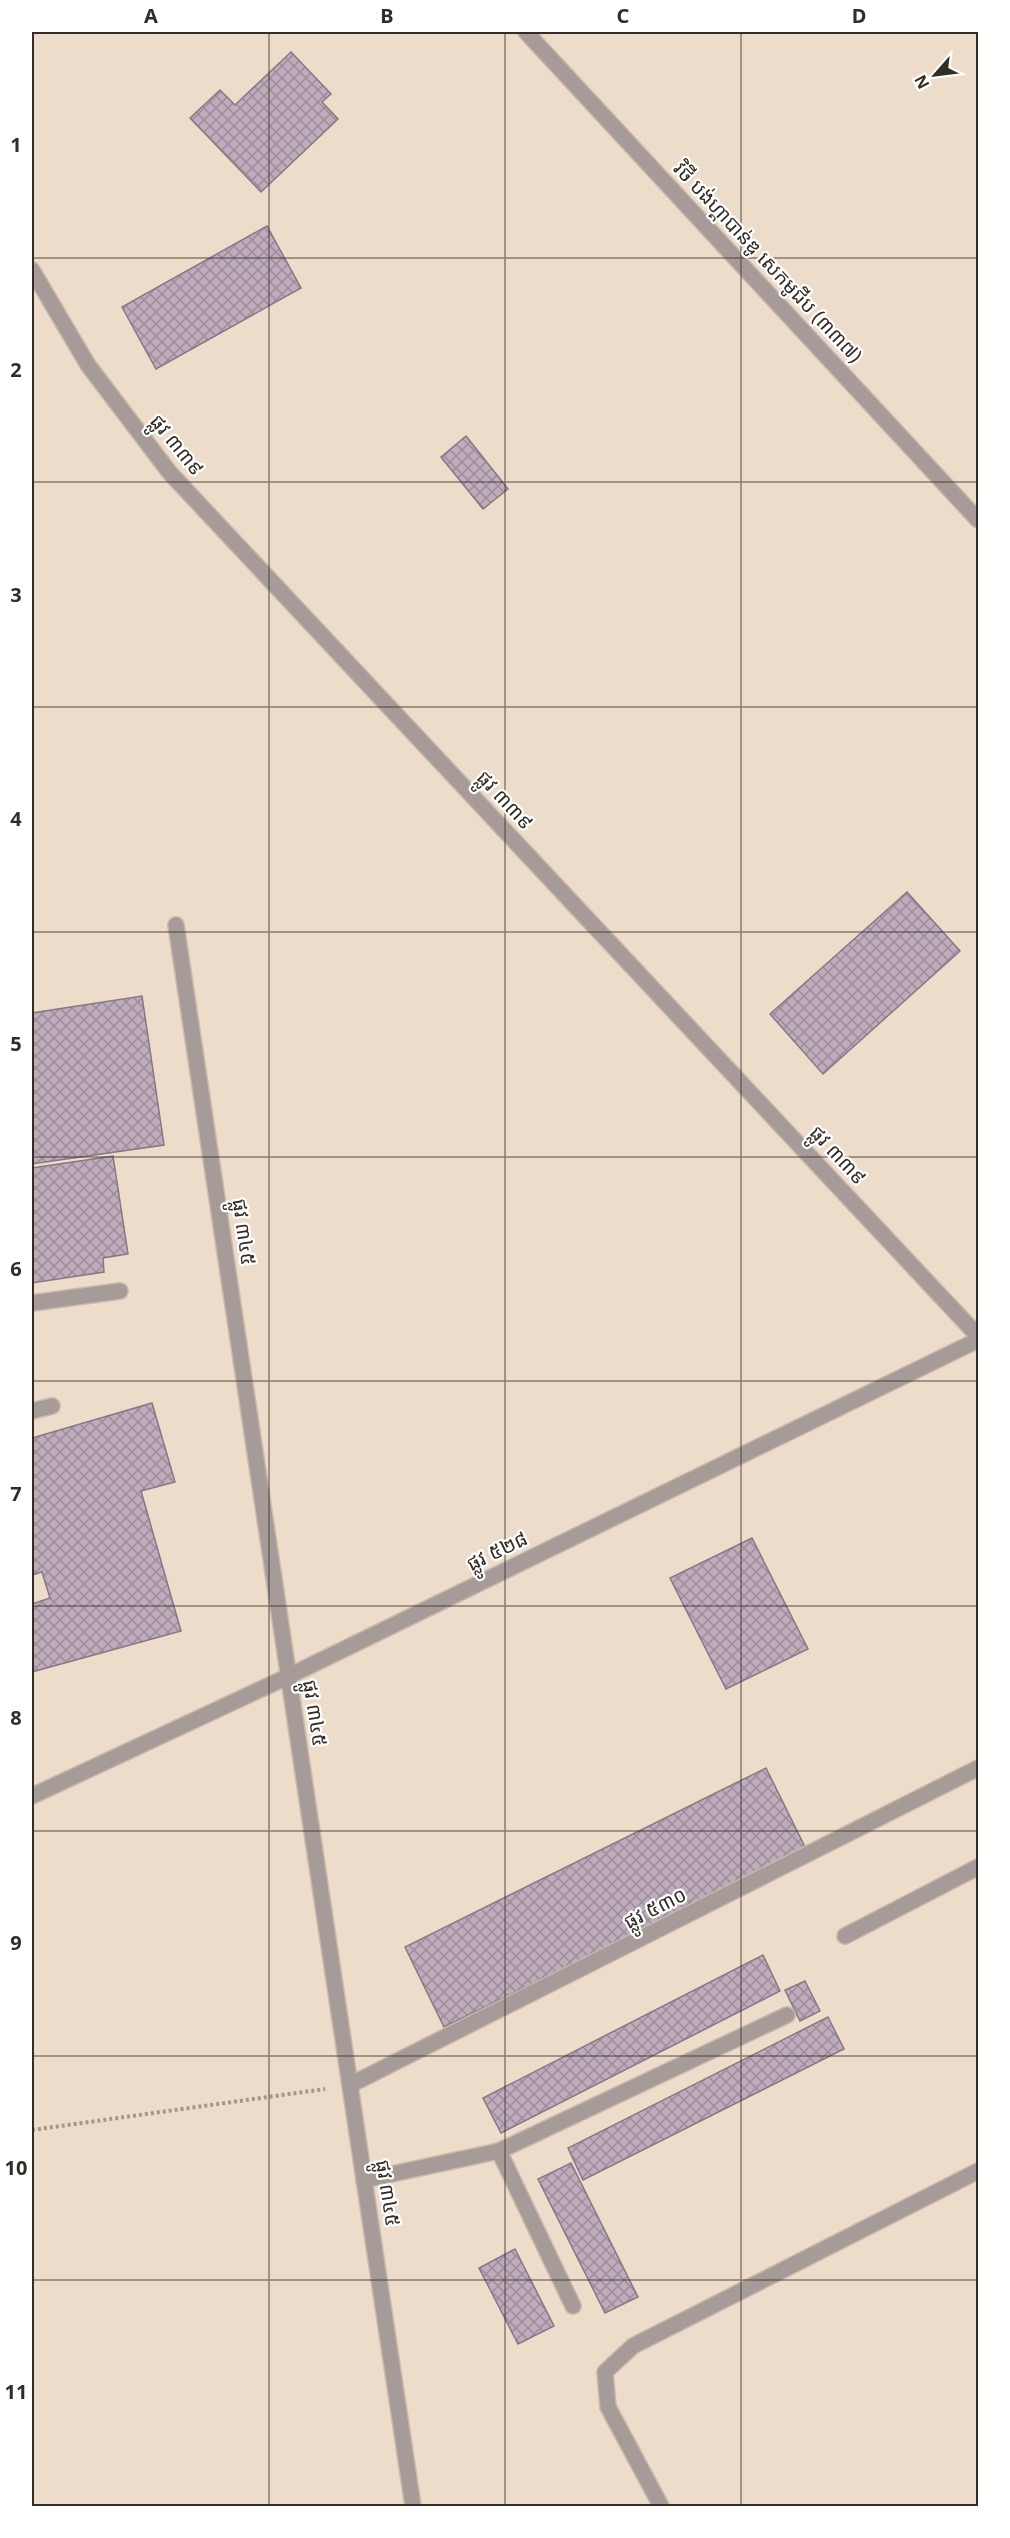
<svg xmlns="http://www.w3.org/2000/svg" width="1010" height="2538" viewBox="0 0 1010 2538" font-family="'Noto Sans','Noto Sans Khmer',sans-serif">
<defs>
<pattern id="building-cross-hatch" width="8" height="8" patternUnits="userSpaceOnUse" patternTransform="scale(1.5)"><rect width="8" height="8" fill="#beabbb"/><path d="M0 0l8 8M0 8l8-8" fill="none" stroke="#9b8c98"/></pattern>
</defs>
<rect width="100%" height="100%" fill="#eddcca"/>
<g fill="url(#building-cross-hatch)" stroke="#887685" stroke-width="1.5">
<path d="M 291,52 L 331,94 L 322,102 L 338,119 L 261,192 L 190,118 L 220,90 L 235,105 Z"/>
<path d="M 267,226 L 301,288 L 156,369 L 122,307 Z"/>
<path d="M 466,436 L 508,489 L 483,509 L 441,457 Z"/>
<path d="M 907,892 L 960,951 L 823,1074 L 770,1014 Z"/>
<path d="M 142,996 L 164,1145 L 32,1164 L 32,1013 Z"/>
<path d="M 113,1156 L 128,1254 L 103,1258 L 104,1272 L 32,1283 L 32,1168 Z"/>
<path d="M 152,1403 L 175,1482 L 141,1491 L 181,1631 L 32,1672 L 32,1604 L 50,1598 L 42,1572 L 32,1575 L 32,1438 Z"/>
<path d="M 752,1538 L 808,1649 L 726,1689 L 670,1578 Z"/>
<path d="M 766,1768 L 806,1849 L 444,2027 L 405,1947 Z"/>
<path d="M 763,1955 L 780,1991 L 501,2133 L 483,2098 Z"/>
<path d="M 805,1981 L 820,2011 L 800,2021 L 785,1990 Z"/>
<path d="M 828,2017 L 844,2049 L 583,2180 L 568,2148 Z"/>
<path d="M 571,2163 L 638,2297 L 605,2313 L 538,2179 Z"/>
<path d="M 515,2249 L 554,2326 L 518,2344 L 479,2268 Z"/>
</g>
<g fill="none" stroke-linecap="round" stroke-linejoin="round">
<defs>
<g id="minor">
<path d="M 526,32 L 978,520"/>
<path d="M 32,270 L 88,365 L 170,473 L 978,1336"/>
<path d="M 176,925 L 413,2506"/>
<path d="M 32,1303 L 120,1291"/>
<path d="M 32,1411 L 52,1406"/>
<path d="M 32,1796 L 289,1676 L 978,1340"/>
<path d="M 845,1936 L 978,1867"/>
<path d="M 350,2085 L 978,1768"/>
<path d="M 364,2180 L 499,2151"/>
<path d="M 573,2306 L 499,2151 L 787,2015"/>
<path d="M 661,2506 L 608,2407 L 605,2372 L 633,2346 L 978,2171"/>
</g>
</defs>
<use href="#minor" stroke="#c8b9a9" stroke-width="18"/>
<path stroke="#a4978a" stroke-width="4" stroke-dasharray="3 3" stroke-linecap="butt" d="M 32,2130 L 325,2089"/>
<use href="#minor" stroke="#a79b9a" stroke-width="15"/>
</g>
<path fill="none" stroke="#332d26" stroke-width="1.5" stroke-opacity="0.55" d="M 269,32 L 269,2506M 505,32 L 505,2506M 741,32 L 741,2506M 32,258 L 978,258M 32,482 L 978,482M 32,707 L 978,707M 32,932 L 978,932M 32,1157 L 978,1157M 32,1381 L 978,1381M 32,1606 L 978,1606M 32,1831 L 978,1831M 32,2056 L 978,2056M 32,2280 L 978,2280"/>
<g text-anchor="middle" stroke-width="4.5" stroke-linejoin="round" paint-order="stroke">
<g font-size="20" fill="#332d26" stroke="#fff">
<text transform="translate(768 262) rotate(47)" y="7">វិថី បង់ហ្គាបាន់ឌូ សេកមូជីប (៣៣៧)</text>
<text transform="translate(177 445) rotate(51)" y="7">ផ្លូវ ៣៣៩</text>
<text transform="translate(505 800) rotate(47)" y="7">ផ្លូវ ៣៣៩</text>
<text transform="translate(838 1155) rotate(47)" y="7">ផ្លូវ ៣៣៩</text>
<text transform="translate(244 1232) rotate(82)" y="7">ផ្លូវ ៣៤៥</text>
<text transform="translate(497 1551) rotate(-26)" y="7">ផ្លូវ ៥២៨</text>
<text transform="translate(315 1713) rotate(81)" y="7">ផ្លូវ ៣៤៥</text>
<text transform="translate(655 1908) rotate(-27)" y="7">ផ្លូវ ៥៣០</text>
<text transform="translate(388 2193) rotate(81)" y="7">ផ្លូវ ៣៤៥</text>
</g>
</g>
<rect width="1010" height="2538" fill="none" stroke="#ffffff" stroke-width="66"/>
<g transform="translate(935 75) rotate(242)" stroke="#ffffff" stroke-width="4.5" paint-order="stroke">
<path d="M0-4.5L10 22L0 15L-10 22Z" fill="#332d26"/>
<text y="-9" font-size="16" font-weight="bold" text-anchor="middle" fill="#332d26">N</text>
</g>
<rect x="33" y="33" width="944" height="2472" fill="none" stroke="#332d26" stroke-width="2"/>
<g font-size="20" text-anchor="middle" font-weight="bold" fill="#332d26">
<text x="151" y="23">A</text>
<text x="387" y="23">B</text>
<text x="623" y="23">C</text>
<text x="859" y="23">D</text>
<text x="16" y="152">1</text>
<text x="16" y="377">2</text>
<text x="16" y="602">3</text>
<text x="16" y="826">4</text>
<text x="16" y="1051">5</text>
<text x="16" y="1276">6</text>
<text x="16" y="1501">7</text>
<text x="16" y="1725">8</text>
<text x="16" y="1950">9</text>
<text x="16" y="2175">10</text>
<text x="16" y="2399">11</text>
</g>
</svg>
